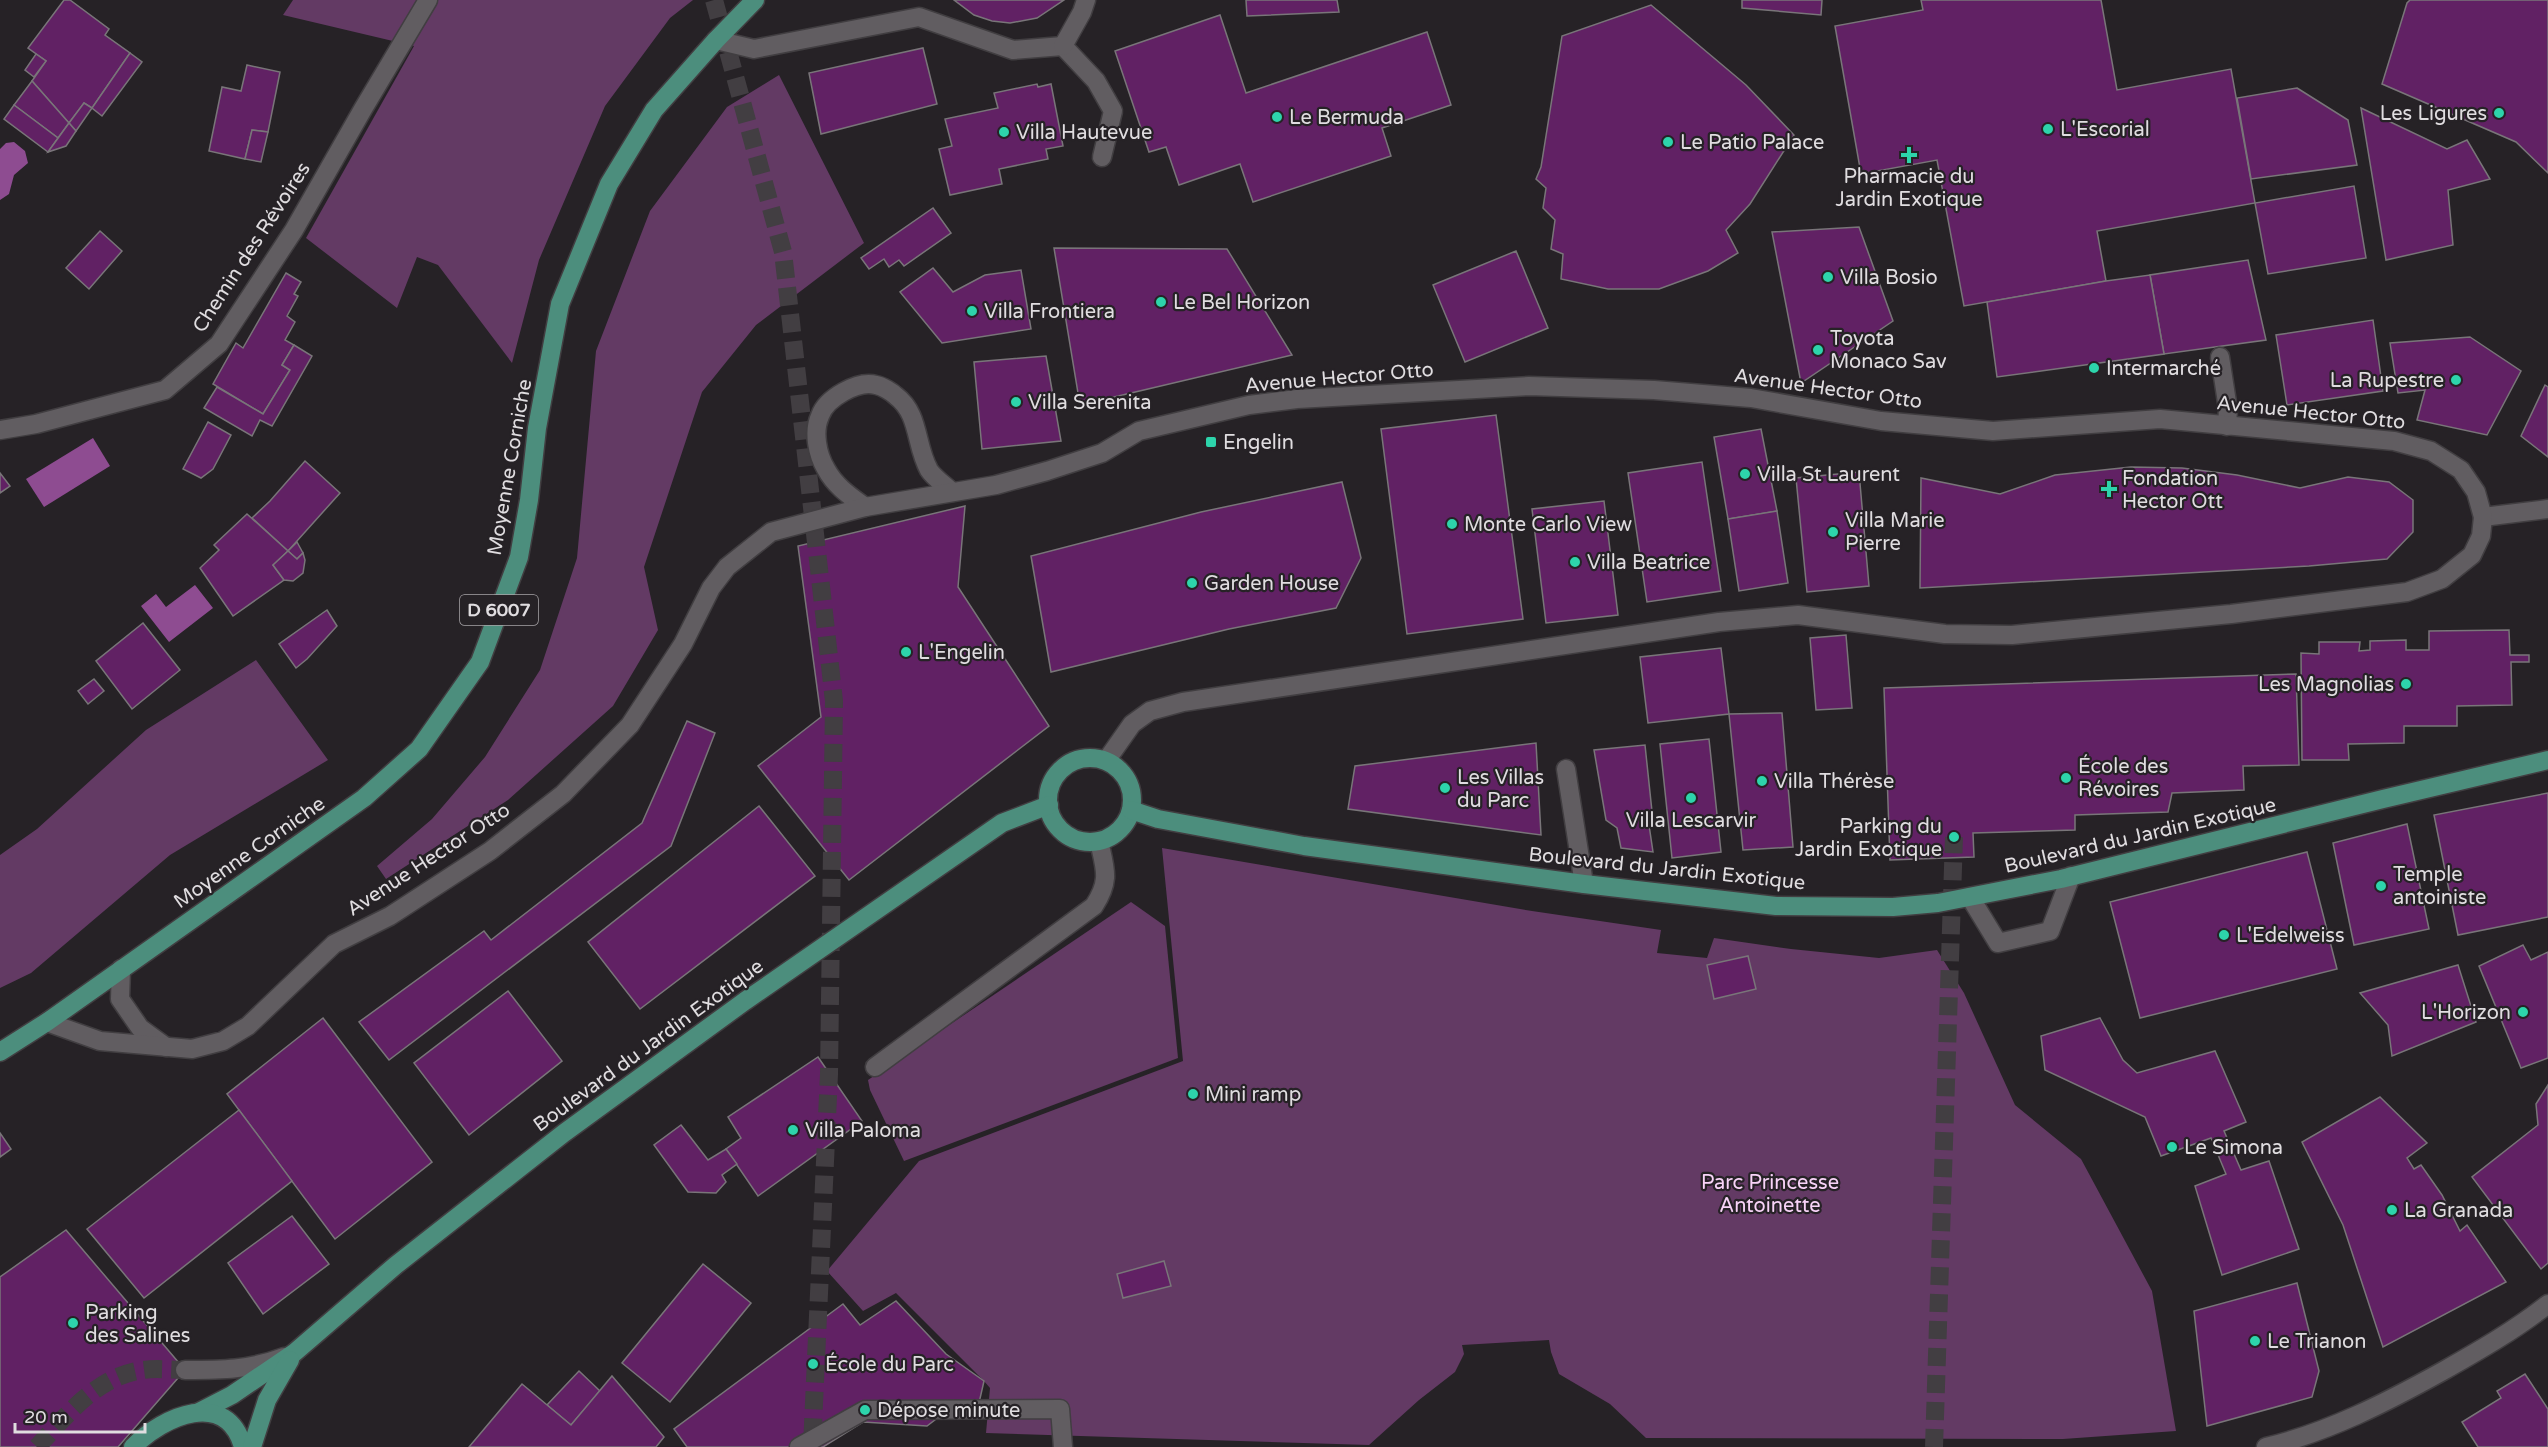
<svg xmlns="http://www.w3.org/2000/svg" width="2548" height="1447" viewBox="0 0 2548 1447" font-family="'Varela Round',sans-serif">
<rect width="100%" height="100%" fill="#262226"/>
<g fill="#633a64">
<path d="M 293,0 L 693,0 L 670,18 L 605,106 L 539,260 L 512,363 L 438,265 L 417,257 L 397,308 L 306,238 L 414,46 L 283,15 Z"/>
<path d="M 779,75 L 864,243 L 756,325 L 702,392 L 644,567 L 658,630 L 613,706 L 508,800 L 386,879 L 377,866 L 432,819 L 485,757 L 540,670 L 577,558 L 596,351 L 650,211 L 727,107 Z"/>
<path d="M 256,660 L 328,760 L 170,855 L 31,973 L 0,988 L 0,855 L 37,829 L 146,730 Z"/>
<path d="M 1162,848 L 1532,911 L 1661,930 L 1657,953 L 1707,958 L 1714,938 L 1791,949 L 1879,958 L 1937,950 L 1964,993 L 2015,1105 L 2081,1159 L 2152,1291 L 2176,1431 L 2063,1439 L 1646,1438 L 1610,1404 L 1559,1374 L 1551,1352 L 1549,1340 L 1462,1345 L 1464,1354 L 1455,1372 L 1419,1400 L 1369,1445 L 986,1433 L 990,1388 L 984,1381 L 896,1293 L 863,1311 L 827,1271 L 919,1161 L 1183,1061 Z"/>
<path d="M 1131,902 L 1165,926 L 1178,1058 L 904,1161 L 870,1090 L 868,1080 Z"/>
</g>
<g fill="#8e4c91">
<path d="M 14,142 L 25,151 L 28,163 L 14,175 L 9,194 L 0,200 L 0,149 L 6,143 Z"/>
<path d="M 93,438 L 110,466 L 44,507 L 26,479 Z"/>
<path d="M 195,585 L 213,608 L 169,642 L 141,606 L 156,594 L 166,607 Z"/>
</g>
<g fill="#612164" stroke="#797579" stroke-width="1.5">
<path d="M 64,0 L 70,0 L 109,29 L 105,35 L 130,53 L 92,108 L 84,103 L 69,123 L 32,81 L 46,61 L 28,48 Z"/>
<path d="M 954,0 L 1064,0 L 1037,18 L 1010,23 L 992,21 L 974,15 Z"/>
<path d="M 1246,0 L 1337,0 L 1339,12 L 1247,16 Z"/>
<path d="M 1742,0 L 1822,0 L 1821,15 L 1742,8 Z"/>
<path d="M 1921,0 L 2101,0 L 2117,90 L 2231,69 L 2255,203 L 2097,231 L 2106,281 L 1964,306 L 1937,160 L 1861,174 L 1835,26 L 1923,10 Z"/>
<path d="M 2410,0 L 2548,0 L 2548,173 L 2516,142 L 2382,84 L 2407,3 Z"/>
<path d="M 1651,5 L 1746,85 L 1794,135 L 1750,204 L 1726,230 L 1738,253 L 1708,271 L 1659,289 L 1608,289 L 1561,279 L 1563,254 L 1551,249 L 1555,220 L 1543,208 L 1546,188 L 1536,179 L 1541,167 L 1562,36 Z"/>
<path d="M 1220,15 L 1246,93 L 1427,32 L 1451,105 L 1382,128 L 1391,156 L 1253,202 L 1240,164 L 1179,185 L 1166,147 L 1149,152 L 1115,51 Z"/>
<path d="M 923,48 L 937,104 L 821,134 L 809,73 Z"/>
<path d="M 130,53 L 142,62 L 102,116 L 92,108 Z"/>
<path d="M 36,54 L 46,61 L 34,77 L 25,70 Z"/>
<path d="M 247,65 L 280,72 L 268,132 L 252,130 L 245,159 L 209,151 L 222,87 L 241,91 Z"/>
<path d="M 32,81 L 69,123 L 58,138 L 14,105 Z"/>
<path d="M 1037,84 L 1038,87 L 1051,84 L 1063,146 L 1046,149 L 1048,159 L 999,169 L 1002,184 L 950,195 L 939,149 L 952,146 L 945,119 L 998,108 L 994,93 Z"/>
<path d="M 2297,88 L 2348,120 L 2357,165 L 2251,179 L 2237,98 Z"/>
<path d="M 84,103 L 92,108 L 76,131 L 69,123 Z"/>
<path d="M 14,105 L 58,138 L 48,152 L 4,119 Z"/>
<path d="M 2361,108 L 2447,149 L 2467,140 L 2490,179 L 2448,190 L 2453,245 L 2386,260 Z"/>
<path d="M 69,123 L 76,131 L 66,146 L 48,152 Z"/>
<path d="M 252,130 L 268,132 L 261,162 L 245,159 Z"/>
<path d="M 2354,186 L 2366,258 L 2268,274 L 2255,203 Z"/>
<path d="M 933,208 L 951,233 L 904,266 L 899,260 L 889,267 L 884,259 L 869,269 L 861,258 Z"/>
<path d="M 1859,227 L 1893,321 L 1801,383 L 1772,232 Z"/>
<path d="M 100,231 L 122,251 L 89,289 L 66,268 Z"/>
<path d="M 1054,248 L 1227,249 L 1292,355 L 1080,405 Z"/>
<path d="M 1516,251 L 1548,328 L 1465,362 L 1433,285 Z"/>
<path d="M 2248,260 L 2266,340 L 2164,354 L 2150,275 Z"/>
<path d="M 933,268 L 953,292 L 985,275 L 1021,270 L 1031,329 L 942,343 L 900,292 Z"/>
<path d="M 286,273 L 301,282 L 294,294 L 298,296 L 287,316 L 295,322 L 285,340 L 294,345 L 282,365 L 290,370 L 263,414 L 213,384 L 236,343 L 243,348 Z"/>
<path d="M 2150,275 L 2164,354 L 1997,377 L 1987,302 L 2106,281 Z"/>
<path d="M 2373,320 L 2383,391 L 2287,405 L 2276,335 Z"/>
<path d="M 2470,337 L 2521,371 L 2487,435 L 2417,420 L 2425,390 L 2398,393 L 2390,343 Z"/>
<path d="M 294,345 L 312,356 L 272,426 L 260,420 L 252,436 L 204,408 L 217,387 L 263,414 L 290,370 L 282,365 Z"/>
<path d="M 1046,356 L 1061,441 L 982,449 L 974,362 Z"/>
<path d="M 2545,385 L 2548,387 L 2548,457 L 2521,436 Z"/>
<path d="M 1496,415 L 1523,619 L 1407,634 L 1381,429 Z"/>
<path d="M 208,422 L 231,435 L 213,469 L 201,478 L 183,469 Z"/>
<path d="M 1761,429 L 1777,511 L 1728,519 L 1714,437 Z"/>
<path d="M 305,461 L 340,493 L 288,551 L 252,518 L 270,501 Z"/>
<path d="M 1702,462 L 1721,591 L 1647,602 L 1628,473 Z"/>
<path d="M 2131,467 L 2182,468 L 2237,475 L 2300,488 L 2348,477 L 2389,482 L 2413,500 L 2413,532 L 2387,559 L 2309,566 L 1920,588 L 1921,478 L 2000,494 L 2055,475 Z"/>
<path d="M 1859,472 L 1869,586 L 1807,592 L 1796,478 Z"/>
<path d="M 0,473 L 10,486 L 0,493 Z"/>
<path d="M 1342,482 L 1361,558 L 1336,608 L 1229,629 L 1051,672 L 1031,556 L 1201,512 Z"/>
<path d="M 1604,501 L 1618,615 L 1546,623 L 1532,509 Z"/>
<path d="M 965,506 L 958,587 L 1049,726 L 849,880 L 758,766 L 821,717 L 798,546 Z"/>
<path d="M 1777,511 L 1788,583 L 1739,591 L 1728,519 Z"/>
<path d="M 247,514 L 288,551 L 273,565 L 284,580 L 233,616 L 200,568 L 219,550 L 214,545 Z"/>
<path d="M 297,542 L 303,553 L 297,559 L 288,551 Z"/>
<path d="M 288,551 L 297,559 L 303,553 L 305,560 L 303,573 L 293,581 L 284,580 L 273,565 Z"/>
<path d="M 327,610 L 337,626 L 307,659 L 296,668 L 279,644 Z"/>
<path d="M 143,623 L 180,670 L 132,709 L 96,661 Z"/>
<path d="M 2509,630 L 2510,655 L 2529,655 L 2529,662 L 2511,662 L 2512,705 L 2457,706 L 2457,726 L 2404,726 L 2404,743 L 2348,744 L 2349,760 L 2302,760 L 2301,653 L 2319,654 L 2319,642 L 2360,642 L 2359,651 L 2370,650 L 2370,641 L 2406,640 L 2406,650 L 2429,650 L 2429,631 Z"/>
<path d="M 1846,635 L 1852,708 L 1816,710 L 1810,638 Z"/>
<path d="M 1721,648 L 1729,714 L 1648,723 L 1640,657 Z"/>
<path d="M 2296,674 L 2299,765 L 2243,766 L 2244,790 L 2172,793 L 2168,812 L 2075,815 L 2075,830 L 1973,833 L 1974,857 L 1890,860 L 1884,688 Z"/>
<path d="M 94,679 L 104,691 L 88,704 L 78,691 Z"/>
<path d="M 1782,713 L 1793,847 L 1743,850 L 1729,714 Z"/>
<path d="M 687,721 L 715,733 L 671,846 L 389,1060 L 359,1022 L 484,931 L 491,940 L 642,823 Z"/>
<path d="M 1709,739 L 1721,852 L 1672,858 L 1660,744 Z"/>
<path d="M 1536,743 L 1541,835 L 1348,809 L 1355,766 Z"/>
<path d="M 1645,745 L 1653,821 L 1649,825 L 1653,852 L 1621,848 L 1617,828 L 1606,820 L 1594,750 Z"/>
<path d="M 2548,793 L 2548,917 L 2458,935 L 2434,815 Z"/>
<path d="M 759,806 L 815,876 L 640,1009 L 588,942 Z"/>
<path d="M 2407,824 L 2429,929 L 2354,945 L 2333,843 Z"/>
<path d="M 2307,852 L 2337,969 L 2140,1018 L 2110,902 Z"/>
<path d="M 2523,945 L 2531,960 L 2548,952 L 2548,1058 L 2521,1068 L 2479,966 Z"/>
<path d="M 1748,956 L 1756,989 L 1714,999 L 1707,965 Z"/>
<path d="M 2458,965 L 2476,1022 L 2392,1056 L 2388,1025 L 2360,993 Z"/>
<path d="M 508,991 L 562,1061 L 469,1135 L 414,1063 Z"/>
<path d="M 323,1018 L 432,1162 L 335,1239 L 227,1094 Z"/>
<path d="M 2100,1018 L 2123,1060 L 2137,1073 L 2215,1051 L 2246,1122 L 2224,1131 L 2241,1170 L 2269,1161 L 2299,1249 L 2222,1275 L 2195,1186 L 2226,1174 L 2211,1138 L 2161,1156 L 2145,1117 L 2045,1070 L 2041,1036 Z"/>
<path d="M 818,1057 L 862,1121 L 758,1196 L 726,1149 L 741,1138 L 728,1117 Z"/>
<path d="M 2548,1085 L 2548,1263 L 2541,1269 L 2472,1177 L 2538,1125 L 2536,1104 Z"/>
<path d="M 2380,1097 L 2427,1143 L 2407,1158 L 2414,1169 L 2421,1165 L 2442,1195 L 2460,1231 L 2467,1225 L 2506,1282 L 2383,1347 L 2343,1225 L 2302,1142 Z"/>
<path d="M 239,1110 L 292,1181 L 144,1298 L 87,1229 Z"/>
<path d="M 681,1125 L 708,1160 L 726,1149 L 737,1164 L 722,1175 L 726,1182 L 716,1193 L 688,1192 L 654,1145 Z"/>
<path d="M 0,1133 L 11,1149 L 0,1157 Z"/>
<path d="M 292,1216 L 329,1264 L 263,1314 L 228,1263 Z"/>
<path d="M 66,1230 L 185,1370 L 118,1447 L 0,1447 L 0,1277 Z"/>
<path d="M 1164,1261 L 1171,1286 L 1123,1298 L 1117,1274 Z"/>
<path d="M 703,1264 L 751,1303 L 670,1402 L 622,1363 Z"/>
<path d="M 2297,1283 L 2319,1371 L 2312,1397 L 2207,1426 L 2194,1311 Z"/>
<path d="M 896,1301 L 946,1354 L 984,1381 L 979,1403 L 961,1400 L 927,1426 L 863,1422 L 823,1447 L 687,1447 L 674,1429 L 843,1304 L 860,1325 Z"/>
<path d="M 579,1371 L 600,1391 L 571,1425 L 547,1405 Z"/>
<path d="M 2525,1374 L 2548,1409 L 2548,1447 L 2478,1447 L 2462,1422 L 2501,1398 L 2497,1391 Z"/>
<path d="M 612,1376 L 664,1437 L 656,1447 L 469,1447 L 522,1384 L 571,1425 Z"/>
</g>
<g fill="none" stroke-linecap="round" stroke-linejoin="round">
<g stroke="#423e42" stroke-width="18" stroke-dasharray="18 9" stroke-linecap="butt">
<path d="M 37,1447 C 67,1415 97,1376 143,1370 C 157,1368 172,1370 185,1370"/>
<path d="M 1934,1447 L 1954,837"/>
</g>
<path stroke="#423e42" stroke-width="18" stroke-dasharray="18 9" stroke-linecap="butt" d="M 714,0 L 783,252 L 834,701 L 829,1074 L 812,1447"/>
<defs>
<g id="minor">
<path d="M 716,40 L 754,49 L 919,17 L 1013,50 L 1063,46"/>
<path d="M 1063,46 L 1096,81 L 1113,111 L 1102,157"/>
<path d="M 1063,46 L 1082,12 L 1086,0"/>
<path d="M 2220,357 L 2228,409 L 2227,426"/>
<path d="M 0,430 L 36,424 L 165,390 L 219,344 L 294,230 L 363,109 L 428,0"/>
<path d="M 865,507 C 850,496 835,486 826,469 C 817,454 813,431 820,416 C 826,398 858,380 876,385 C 882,386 892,392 896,396 C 920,414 915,445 929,470 C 934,478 945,485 952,492"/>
<path d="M 2483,517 L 2548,509"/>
<path d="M 1566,769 L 1584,884"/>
<path d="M 1970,897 L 1998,943 L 2050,931 L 2071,876"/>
<path d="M 121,969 L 120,999 L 140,1028 L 166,1047"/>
<path d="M 47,1022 L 100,1041 L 192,1049 L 223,1041 L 248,1026 L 334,944 L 390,916 L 490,851 L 563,794 L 630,725 L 683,644 L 711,588 L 727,567 L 771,532 L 865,507 L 996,485 L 1047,471 L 1102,453 L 1139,431 L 1249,405 L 1297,399 L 1529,386 L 1654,390 L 1751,398 L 1881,421 L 1993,431 L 2160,419 L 2394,441 L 2431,451 L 2461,470 L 2476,492 L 2483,517 L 2481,536 L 2472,555 L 2442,579 L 2407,592 L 2231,614 L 2012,635 L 1945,634 L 1798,615 L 1719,622 L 1183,702 L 1150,711 L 1132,724 L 1106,761"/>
<path d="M 875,1067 L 1094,906 C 1111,880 1105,869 1099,841"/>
<path d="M 185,1370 C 222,1370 249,1370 284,1357"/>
<path d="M 799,1447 L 865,1410 L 1060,1409 L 1063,1447"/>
<path d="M 2266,1447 C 2329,1432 2387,1402 2443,1371 C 2480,1350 2515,1330 2548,1304"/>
</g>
<g id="major">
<circle cx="1090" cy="800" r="42"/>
<path d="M 1131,810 L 1158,819 L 1304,846 L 1584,884 L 1776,906 L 1893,907 L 1938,903 L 2061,879 L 2383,799 L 2548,760"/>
<path d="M 0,1052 L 47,1022 L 364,798 L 419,749 L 480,662 L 519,557 L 529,500 L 537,428 L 560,304 L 609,184 L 654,110 L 716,40 L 755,0"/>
<path d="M 199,1412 L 232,1395 L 294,1353 L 396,1265 L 564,1133 L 745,1001 L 1002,823 L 1049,805"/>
<path d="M 133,1447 C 163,1416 227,1388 243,1447"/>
<path d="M 252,1447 L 267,1400 L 290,1360"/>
</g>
</defs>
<use href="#minor" stroke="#413e41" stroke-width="21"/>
<use href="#major" stroke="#413e41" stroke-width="21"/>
<use href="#minor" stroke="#615d61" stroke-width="18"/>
<use href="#major" stroke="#4c8e7d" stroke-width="18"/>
</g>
<g fill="#2dd4ab" stroke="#262226" stroke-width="2">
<circle cx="2499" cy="113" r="6"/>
<circle cx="1277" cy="117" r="6"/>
<circle cx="2048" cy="129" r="6"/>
<circle cx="1004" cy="132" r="6"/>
<circle cx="1668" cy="142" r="6"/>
<path d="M1906 146h6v6h6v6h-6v6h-6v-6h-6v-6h6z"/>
<circle cx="1828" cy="277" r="6"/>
<circle cx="1161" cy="302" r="6"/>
<circle cx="972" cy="311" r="6"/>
<circle cx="1818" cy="350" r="6"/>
<circle cx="2094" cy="368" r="6"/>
<circle cx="2456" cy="380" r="6"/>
<circle cx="1016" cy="402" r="6"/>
<rect x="1205" y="436" width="12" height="12" rx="3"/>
<circle cx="1745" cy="474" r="6"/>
<path d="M2106 480h6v6h6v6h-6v6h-6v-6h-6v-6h6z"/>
<circle cx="1452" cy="524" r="6"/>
<circle cx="1833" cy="532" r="6"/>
<circle cx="1575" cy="562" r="6"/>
<circle cx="1192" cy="583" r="6"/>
<circle cx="906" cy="652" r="6"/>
<circle cx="2406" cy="684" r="6"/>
<circle cx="2066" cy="778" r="6"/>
<circle cx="1762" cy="781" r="6"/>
<circle cx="1445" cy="788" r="6"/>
<circle cx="1691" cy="798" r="6"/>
<circle cx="1954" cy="837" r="6"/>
<circle cx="2381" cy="886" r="6"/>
<circle cx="2224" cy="935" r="6"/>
<circle cx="2523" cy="1012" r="6"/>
<circle cx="1193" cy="1094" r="6"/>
<circle cx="793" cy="1130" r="6"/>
<circle cx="2172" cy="1147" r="6"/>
<circle cx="2392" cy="1210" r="6"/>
<circle cx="73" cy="1323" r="6"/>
<circle cx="2255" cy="1341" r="6"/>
<circle cx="813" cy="1364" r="6"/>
<circle cx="865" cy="1410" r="6"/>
</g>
<g text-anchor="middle" stroke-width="4.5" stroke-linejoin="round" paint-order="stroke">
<rect fill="#262226" stroke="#a8a5a8" stroke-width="1.5" x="460" y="595" width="78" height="30" rx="4.5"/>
<g font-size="18" font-weight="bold" fill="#e0dde0">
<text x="499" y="616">D 6007</text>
</g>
<g font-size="20" fill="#e0dde0" stroke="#262226" text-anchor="start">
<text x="2487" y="120" text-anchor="end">Les Ligures</text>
<text x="1289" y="124">Le Bermuda</text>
<text x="2060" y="136">L'Escorial</text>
<text x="1016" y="139">Villa Hautevue</text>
<text x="1680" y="149">Le Patio Palace</text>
<text x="1909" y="183" text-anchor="middle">Pharmacie du<tspan x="1909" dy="23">Jardin Exotique</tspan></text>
<text x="1840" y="284">Villa Bosio</text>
<text x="1173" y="309">Le Bel Horizon</text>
<text x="984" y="318">Villa Frontiera</text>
<text x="1830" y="345">Toyota<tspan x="1830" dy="23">Monaco Sav</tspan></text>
<text x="2106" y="375">Intermarché</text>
<text x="2444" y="387" text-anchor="end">La Rupestre</text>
<text x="1028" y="409">Villa Serenita</text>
<text x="1223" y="449">Engelin</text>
<text x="1757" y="481">Villa St Laurent</text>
<text x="2122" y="485">Fondation<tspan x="2122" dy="23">Hector Ott</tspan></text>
<text x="1845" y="527">Villa Marie<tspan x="1845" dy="23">Pierre</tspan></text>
<text x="1464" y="531">Monte Carlo View</text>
<text x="1587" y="569">Villa Beatrice</text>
<text x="1204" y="590">Garden House</text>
<text x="918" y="659">L'Engelin</text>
<text x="2394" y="691" text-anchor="end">Les Magnolias</text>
<text x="2078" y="773">École des<tspan x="2078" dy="23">Révoires</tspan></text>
<text x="1457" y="784">Les Villas<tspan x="1457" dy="23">du Parc</tspan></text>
<text x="1774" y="788">Villa Thérèse</text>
<text x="1691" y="827" text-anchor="middle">Villa Lescarvir</text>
<text x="1942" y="833" text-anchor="end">Parking du<tspan x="1942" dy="23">Jardin Exotique</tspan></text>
<text x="2393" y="881">Temple<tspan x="2393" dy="23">antoiniste</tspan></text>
<text x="2236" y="942">L'Edelweiss</text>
<text x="2511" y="1019" text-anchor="end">L'Horizon</text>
<text x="1205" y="1101">Mini ramp</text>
<text x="805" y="1137">Villa Paloma</text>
<text x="2184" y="1154">Le Simona</text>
<text x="2404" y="1217">La Granada</text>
<text x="85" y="1319">Parking<tspan x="85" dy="23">des Salines</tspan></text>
<text x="2267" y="1348">Le Trianon</text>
<text x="825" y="1371">École du Parc</text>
<text x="877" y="1417">Dépose minute</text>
</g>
<g font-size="20" fill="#e0dde0" stroke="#262226">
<text transform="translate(251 247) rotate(-57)" y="7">Chemin des Révoires</text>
<text transform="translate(1339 377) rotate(-5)" y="7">Avenue Hector Otto</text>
<text transform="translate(1828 388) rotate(8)" y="7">Avenue Hector Otto</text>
<text transform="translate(2311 412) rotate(6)" y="7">Avenue Hector Otto</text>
<text transform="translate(509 467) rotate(-80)" y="7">Moyenne Corniche</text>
<text transform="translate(2140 835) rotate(-13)" y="7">Boulevard du Jardin Exotique</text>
<text transform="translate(249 852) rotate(-35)" y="7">Moyenne Corniche</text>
<text transform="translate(428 859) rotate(-33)" y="7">Avenue Hector Otto</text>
<text transform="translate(1667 868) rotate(6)" y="7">Boulevard du Jardin Exotique</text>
<text transform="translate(648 1045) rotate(-36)" y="7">Boulevard du Jardin Exotique</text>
</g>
<g font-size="20" fill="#f8d3f8" stroke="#262226">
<text x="1770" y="1189">Parc Princesse<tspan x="1770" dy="23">Antoinette</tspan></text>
</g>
</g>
<path d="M15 1423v9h130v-9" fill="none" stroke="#e0dde0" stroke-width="3"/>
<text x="24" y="1423" font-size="18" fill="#e0dde0" stroke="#262226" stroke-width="4.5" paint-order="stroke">20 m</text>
</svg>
